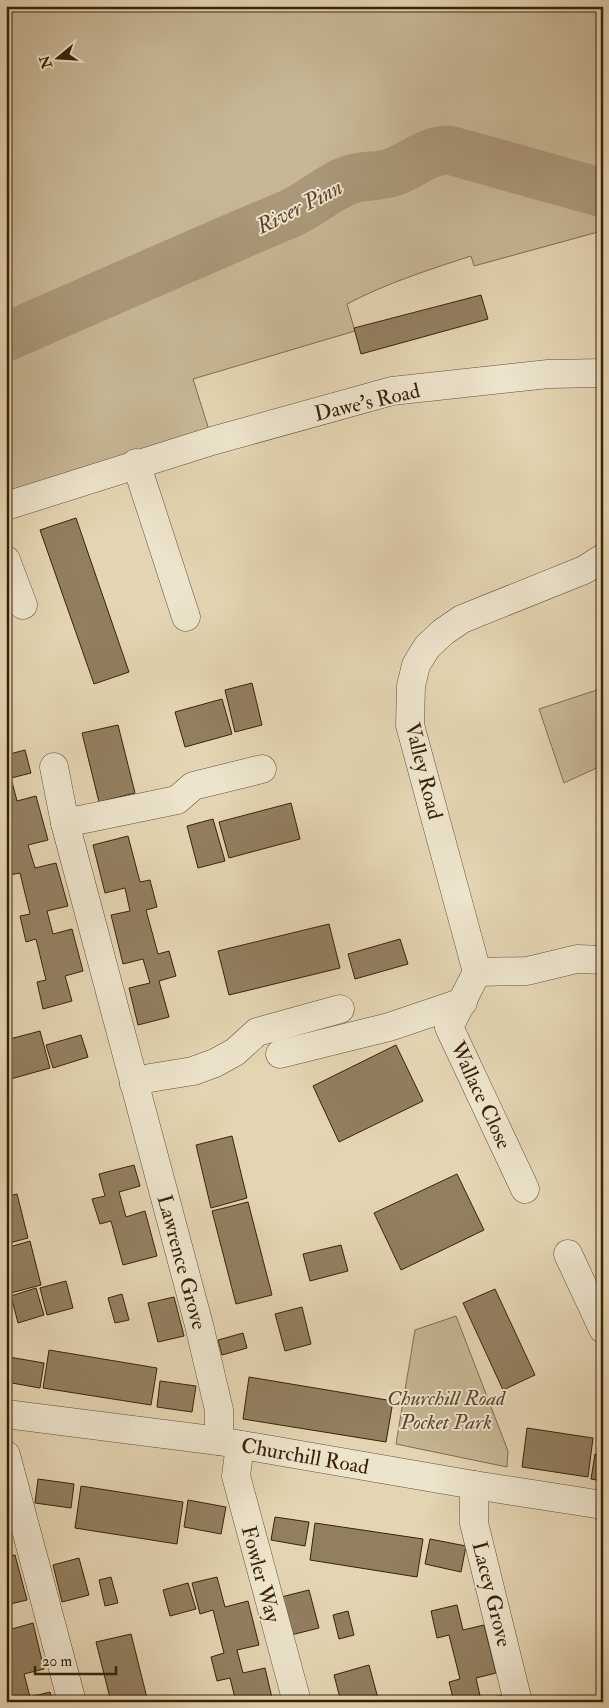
<svg xmlns="http://www.w3.org/2000/svg" width="609" height="1708" viewBox="0 0 609 1708" font-family="'IM FELL Double Pica',serif">
<rect width="100%" height="100%" fill="#e4d5b2"/>
<filter id="stains"><feTurbulence type="fractalNoise" baseFrequency=".004" numOctaves="4"/><feColorMatrix values="0 0 0 0 .2 0 0 0 0 .09 0 0 0 0 .02 0 0 0 .5 -.17"/></filter>
<radialGradient id="worn" r=".72"><stop offset=".6" stop-color="#630" stop-opacity="0"/><stop offset="1" stop-color="#630" stop-opacity=".3"/></radialGradient>
<g fill="#c7b795" stroke="#806c4e">
<path d="M 6,6 L 603,6 L 603,246 L 598,232 L 474,266 L 471,256 C 428,270 387,283 347,304 L 355,331 L 193,379 L 209,430 L 6,493 Z"/>
<path d="M 603,688 L 603,765 L 564,783 L 539,709 Z"/>
<path d="M 456,1316 L 508,1451 L 507,1467 L 396,1444 L 415,1330 Z"/>
</g>
<g fill="none" stroke-linecap="round" stroke-linejoin="round">
<path stroke="#aa9878" stroke-width="49" d="M 6,337 C 100,296 194,254 289,214 C 311,205 329,186 352,179 C 365,175 380,177 393,172 C 413,165 427,150 449,150 L 603,193"/>
</g>
<g fill="#927f60" stroke="#392208">
<path d="M 481,295 L 488,319 L 361,354 L 354,328 Z"/>
<path d="M 76,518 L 129,672 L 94,684 L 40,530 Z"/>
<path d="M 252,683 L 262,725 L 235,732 L 225,690 Z"/>
<path d="M 6,697 L 11,712 L 6,714 Z"/>
<path d="M 222,699 L 232,734 L 185,747 L 175,712 Z"/>
<path d="M 118,725 L 135,793 L 99,802 L 82,733 Z"/>
<path d="M 25,750 L 31,773 L 11,778 L 17,801 L 36,796 L 48,840 L 28,845 L 35,868 L 56,863 L 68,906 L 47,911 L 53,934 L 72,929 L 83,971 L 65,976 L 72,1001 L 43,1009 L 37,982 L 46,980 L 36,939 L 26,942 L 20,916 L 30,914 L 20,873 L 10,875 L 6,862 L 6,848 L 10,847 L 6,831 L 6,755 Z"/>
<path d="M 291,803 L 300,839 L 229,858 L 219,822 Z"/>
<path d="M 213,819 L 225,861 L 198,868 L 187,826 Z"/>
<path d="M 128,836 L 140,882 L 150,880 L 157,907 L 146,910 L 158,954 L 169,951 L 176,976 L 159,981 L 169,1017 L 138,1025 L 129,988 L 150,983 L 143,959 L 123,964 L 111,915 L 130,911 L 125,888 L 105,893 L 93,845 Z"/>
<path d="M 329,924 L 340,968 L 229,995 L 218,951 Z"/>
<path d="M 400,939 L 408,964 L 355,979 L 348,954 Z"/>
<path d="M 40,1031 L 50,1068 L 7,1080 L 6,1040 Z"/>
<path d="M 81,1035 L 88,1057 L 53,1068 L 46,1045 Z"/>
<path d="M 396,1045 L 423,1101 L 339,1142 L 313,1086 Z"/>
<path d="M 232,1136 L 247,1198 L 211,1208 L 196,1145 Z"/>
<path d="M 134,1165 L 140,1186 L 119,1192 L 126,1217 L 145,1211 L 157,1256 L 123,1265 L 111,1221 L 100,1224 L 92,1199 L 105,1196 L 99,1174 Z"/>
<path d="M 457,1174 L 484,1230 L 401,1270 L 374,1213 Z"/>
<path d="M 17,1194 L 28,1238 L 6,1244 L 6,1197 Z"/>
<path d="M 248,1202 L 272,1295 L 236,1304 L 212,1211 Z"/>
<path d="M 30,1241 L 41,1285 L 7,1294 L 6,1248 Z"/>
<path d="M 341,1245 L 348,1271 L 310,1281 L 303,1254 Z"/>
<path d="M 66,1281 L 73,1308 L 47,1315 L 40,1288 Z"/>
<path d="M 36,1288 L 44,1315 L 18,1323 L 11,1296 Z"/>
<path d="M 495,1289 L 535,1375 L 503,1390 L 463,1303 Z"/>
<path d="M 122,1294 L 129,1320 L 115,1323 L 108,1298 Z"/>
<path d="M 174,1297 L 184,1336 L 158,1342 L 148,1303 Z"/>
<path d="M 302,1307 L 311,1344 L 285,1351 L 275,1314 Z"/>
<path d="M 243,1333 L 247,1348 L 222,1355 L 218,1340 Z"/>
<path d="M 49,1350 L 157,1368 L 151,1405 L 43,1388 Z"/>
<path d="M 9,1357 L 44,1363 L 40,1388 L 6,1382 Z"/>
<path d="M 249,1377 L 393,1401 L 386,1442 L 243,1419 Z"/>
<path d="M 160,1381 L 196,1386 L 192,1412 L 157,1407 Z"/>
<path d="M 527,1428 L 593,1438 L 588,1477 L 522,1467 Z"/>
<path d="M 595,1454 L 603,1455 L 603,1481 L 591,1479 Z"/>
<path d="M 38,1479 L 74,1484 L 71,1508 L 35,1503 Z"/>
<path d="M 81,1486 L 183,1502 L 177,1544 L 75,1528 Z"/>
<path d="M 188,1500 L 226,1507 L 221,1534 L 184,1527 Z"/>
<path d="M 275,1517 L 309,1522 L 305,1546 L 271,1540 Z"/>
<path d="M 315,1523 L 423,1539 L 417,1577 L 310,1560 Z"/>
<path d="M 430,1539 L 466,1546 L 461,1572 L 425,1564 Z"/>
<path d="M 15,1555 L 27,1600 L 6,1605 L 6,1557 Z"/>
<path d="M 79,1558 L 89,1595 L 62,1602 L 53,1565 Z"/>
<path d="M 111,1577 L 118,1603 L 105,1606 L 99,1580 Z"/>
<path d="M 217,1577 L 225,1607 L 248,1601 L 259,1645 L 237,1650 L 243,1673 L 265,1668 L 273,1702 L 236,1702 L 230,1678 L 217,1681 L 211,1657 L 224,1653 L 213,1610 L 200,1614 L 192,1583 Z"/>
<path d="M 188,1583 L 196,1609 L 170,1616 L 163,1590 Z"/>
<path d="M 309,1590 L 319,1628 L 291,1635 L 281,1597 Z"/>
<path d="M 457,1605 L 463,1630 L 484,1625 L 496,1673 L 476,1678 L 481,1700 L 502,1695 L 504,1702 L 454,1702 L 449,1682 L 460,1679 L 449,1635 L 437,1638 L 431,1611 Z"/>
<path d="M 6,1607 L 12,1629 L 33,1623 L 44,1669 L 24,1674 L 30,1697 L 50,1692 L 53,1702 L 6,1702 L 6,1678 L 10,1677 L 6,1661 Z"/>
<path d="M 348,1611 L 354,1635 L 339,1639 L 333,1615 Z"/>
<path d="M 131,1634 L 148,1702 L 111,1702 L 96,1642 Z"/>
<path d="M 369,1665 L 379,1702 L 341,1702 L 334,1675 Z"/>
</g>
<g fill="none" stroke-linecap="round" stroke-linejoin="round">
<defs>
<g id="minor">
<path d="M 136,463 L 186,617"/>
<path d="M 6,506 L 212,441 L 392,391 L 548,374 L 603,373"/>
<path d="M 6,560 L 23,605"/>
<path d="M 54,767 L 65,823 L 199,1325 L 219,1410 L 219,1441"/>
<path d="M 65,823 L 177,800 L 193,786 L 262,769"/>
<path d="M 477,972 L 527,971 L 577,959 L 603,960"/>
<path d="M 280,1054 L 389,1027 L 463,1002"/>
<path d="M 134,1084 L 150,1078 L 193,1071 L 215,1063 L 235,1052 L 257,1032 L 340,1009"/>
<path d="M 525,1189 L 449,1027 L 477,972 L 410,725 L 411,686 L 416,665 L 427,647 L 443,632 L 462,619 L 584,570 L 603,558"/>
<path d="M 568,1254 L 603,1329"/>
<path d="M 6,1414 L 219,1441 L 474,1485 L 603,1505"/>
<path d="M 240,1445 L 236,1476 L 297,1702"/>
<path d="M 6,1455 L 72,1702"/>
<path d="M 474,1485 L 474,1523 L 518,1702"/>
</g>
</defs>
<use href="#minor" stroke="#644f32" stroke-width="29"/>
<use href="#minor" stroke="#ede4cd" stroke-width="28"/>
</g>
<g text-anchor="middle" stroke-width="4" stroke-linejoin="round" paint-order="stroke">
<g font-size="21" fill="#392208" stroke="#ede4cd">
<text transform="translate(367 402) rotate(-13)" y="7">Dawe's Road</text>
<text transform="translate(424 771) rotate(76)" y="7">Valley Road</text>
<text transform="translate(481 1095) rotate(65)" y="7">Wallace Close</text>
<text transform="translate(182 1262) rotate(75)" y="7">Lawrence Grove</text>
<text transform="translate(305 1456) rotate(10)" y="7">Churchill Road</text>
<text transform="translate(261 1574) rotate(75)" y="7">Fowler Way</text>
<text transform="translate(492 1594) rotate(76)" y="7">Lacey Grove</text>
</g>
<g font-size="21" font-style="italic" fill="#5c472b" stroke="#ede4cd">
<text x="446" y="1405">Churchill Road<tspan x="446" dy="24">Pocket Park</tspan></text>
</g>
<g font-size="22" font-style="italic" fill="#5b452a" stroke="#ede4cd">
<text transform="translate(299 206) rotate(-27)" y="8">River Pinn</text>
</g>
</g>
<rect width="609" height="1708" fill="none" stroke="#e4d5b2" stroke-width="25"/>
<rect x="8" y="8" width="594" height="1693" fill="none" stroke="#392208" stroke-width="2.5"/>
<rect x="12" y="12" width="584" height="1683" fill="none" stroke="#392208"/>
<g transform="translate(58 58) rotate(252)" stroke="#ede4cd" stroke-width="4" paint-order="stroke">
<path d="M0-4L9 19L0 12L-9 19Z" fill="#392208"/>
<text y="-8" font-size="14" font-weight="bold" text-anchor="middle" fill="#392208">N</text>
</g>
<path d="M35 1666v8h81v-8" fill="none" stroke="#392208" stroke-width="2.5"/>
<text x="42" y="1666" font-size="15" fill="#392208" stroke="#ede4cd" stroke-width="4" paint-order="stroke">20 m</text>
<rect width="100%" height="100%" filter="url(#stains)"/>
<rect width="100%" height="100%" fill="url(#worn)"/>
</svg>
